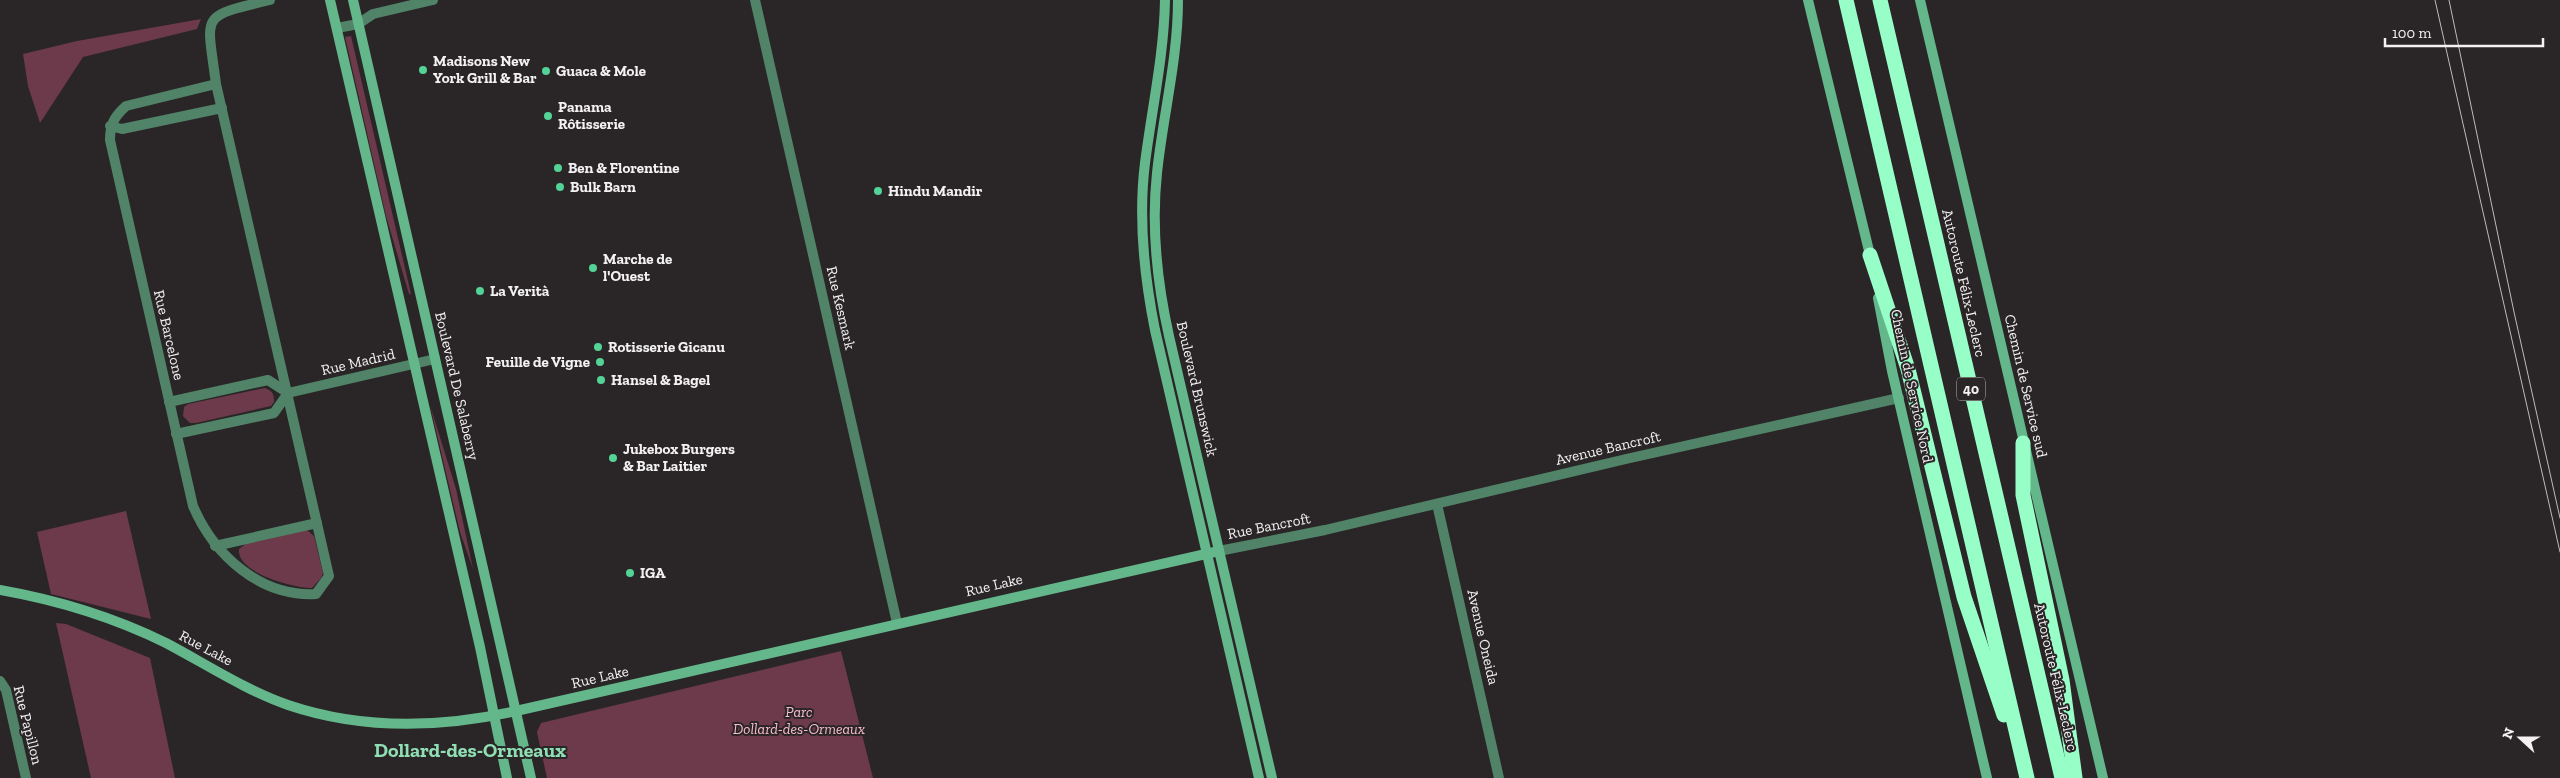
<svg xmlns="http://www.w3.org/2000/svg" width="2560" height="778" viewBox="0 0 2560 778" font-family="'Zilla Slab',serif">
<rect width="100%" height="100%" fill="#2a2627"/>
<g fill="#6c3a4a">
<path d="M 201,19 L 197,29 L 83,57 L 40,123 L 28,86 L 23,54 L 77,41 Z"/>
<path d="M 351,36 L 411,294 L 409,294 L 386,216 L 345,37 Z"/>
<path d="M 265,388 C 273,391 274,395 274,402 L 271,406 L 196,423 L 190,423 L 183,416 L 184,407 L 188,404 Z"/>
<path d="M 430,405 L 456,489 L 473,569 L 460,532 Z"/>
<path d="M 126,511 L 151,619 L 51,594 L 37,532 Z"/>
<path d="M 307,530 L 314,536 L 323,573 L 321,578 L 312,588 C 294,588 236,573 239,549 L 248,542 Z"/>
<path d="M 56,623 L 66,624 L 150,658 L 175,778 L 91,778 Z"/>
<path d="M 841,651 L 873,778 L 547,778 L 537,732 L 541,723 Z"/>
</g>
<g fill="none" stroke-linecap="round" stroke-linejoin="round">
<g stroke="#508367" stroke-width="10">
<path d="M 755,0 L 897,623"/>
<path d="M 337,28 L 358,24 L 373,14 L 433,0"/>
<path d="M 216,84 L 126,106 C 114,117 110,124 110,140 L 193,506 C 214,555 260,597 316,594 L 329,576 L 216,84 C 207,13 198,17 270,0"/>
<path d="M 110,126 L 122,129 L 222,108"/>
<path d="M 169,402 L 268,380 L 288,393"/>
<path d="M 176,434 L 274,413 L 288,393 L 435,359"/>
<path d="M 1437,504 L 1499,778"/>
<path d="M 215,546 L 317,523"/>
<path d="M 1219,551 L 1325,530 L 1626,459 L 1899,398"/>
<path d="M 0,681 L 6,690 L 26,778"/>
</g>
<g stroke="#63b78b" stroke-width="10">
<path d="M 330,0 L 480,647 L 507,778"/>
<path d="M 353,0 L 531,778"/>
<path d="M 1165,0 C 1164,55 1152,108 1145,163 C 1138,219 1144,275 1155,330 L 1259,778"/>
<path d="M 1178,0 C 1178,59 1163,115 1157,173 C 1151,228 1157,282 1169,336 L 1272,778"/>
<path d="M 1808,0 L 1871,259"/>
<path d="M 1920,0 L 2103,778"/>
<path d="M 1878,298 L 1892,371 L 1987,778"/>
<path d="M 0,590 C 57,600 113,617 166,643 C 206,664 245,690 288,705 C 362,730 440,728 516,711 L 1219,551"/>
</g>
<g stroke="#98fec8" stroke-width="15">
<path d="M 1846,0 L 2027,778"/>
<path d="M 1880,0 L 2062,778"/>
<path d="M 1870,255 L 1908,369 L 1964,597 L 2004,715"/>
<path d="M 2023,443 L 2023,495 L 2062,680 L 2075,778"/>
</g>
<g stroke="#bdbbbc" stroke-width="1">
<path d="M 2435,0 L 2560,552"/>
<path d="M 2449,0 L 2514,312 L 2560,518"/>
</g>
</g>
<g fill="#53d396" stroke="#2a2627" stroke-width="2">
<circle cx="423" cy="70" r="5"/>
<circle cx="546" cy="71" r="5"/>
<circle cx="548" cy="116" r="5"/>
<circle cx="558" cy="168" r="5"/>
<circle cx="560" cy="187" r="5"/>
<circle cx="878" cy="191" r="5"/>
<circle cx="593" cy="268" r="5"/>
<circle cx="480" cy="291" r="5"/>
<circle cx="598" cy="347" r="5"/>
<circle cx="600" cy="362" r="5"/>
<circle cx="601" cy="380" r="5"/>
<circle cx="613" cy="458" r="5"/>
<circle cx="630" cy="573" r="5"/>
</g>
<g text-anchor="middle" stroke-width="4" stroke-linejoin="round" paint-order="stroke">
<rect fill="#2a2627" stroke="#b7b4b5" stroke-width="1" x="1957" y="377.5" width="28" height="23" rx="4"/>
<g font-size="14" font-weight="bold" fill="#f3f1f2">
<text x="1971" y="394">40</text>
</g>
<g font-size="15" font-weight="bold" fill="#f3f1f2" stroke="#2a2627" text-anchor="start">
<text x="433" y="66">Madisons New<tspan x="433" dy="17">York Grill &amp; Bar</tspan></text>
<text x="556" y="76">Guaca &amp; Mole</text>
<text x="558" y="112">Panama<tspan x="558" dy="17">Rôtisserie</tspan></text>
<text x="568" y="173">Ben &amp; Florentine</text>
<text x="570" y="192">Bulk Barn</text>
<text x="888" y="196">Hindu Mandir</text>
<text x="603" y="264">Marche de<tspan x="603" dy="17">l'Ouest</tspan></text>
<text x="490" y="296">La Verità</text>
<text x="608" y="352">Rotisserie Gicanu</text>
<text x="590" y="367" text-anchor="end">Feuille de Vigne</text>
<text x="611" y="385">Hansel &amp; Bagel</text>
<text x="623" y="454">Jukebox Burgers<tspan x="623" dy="17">&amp; Bar Laitier</tspan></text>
<text x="640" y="578">IGA</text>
</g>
<g font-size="15" fill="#f3f1f2" stroke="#2a2627">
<text transform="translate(1964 283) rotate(77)" y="5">Autoroute Félix-Leclerc</text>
<text transform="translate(841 308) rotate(77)" y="5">Rue Kesmark</text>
<text transform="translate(169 335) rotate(77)" y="5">Rue Barcelone</text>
<text transform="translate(358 362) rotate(-13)" y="5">Rue Madrid</text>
<text transform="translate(457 386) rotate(77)" y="5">Boulevard De Salaberry</text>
<text transform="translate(1912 386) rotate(78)" y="5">Chemin de Service Nord</text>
<text transform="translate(2026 386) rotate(77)" y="5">Chemin de Service sud</text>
<text transform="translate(1197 389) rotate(77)" y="5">Boulevard Brunswick</text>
<text transform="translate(1608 448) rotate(-13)" y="5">Avenue Bancroft</text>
<text transform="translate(1269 526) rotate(-11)" y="5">Rue Bancroft</text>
<text transform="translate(994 585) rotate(-13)" y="5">Rue Lake</text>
<text transform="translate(1483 637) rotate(77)" y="5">Avenue Oneida</text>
<text transform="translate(206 648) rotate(28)" y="5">Rue Lake</text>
<text transform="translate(600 677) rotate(-13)" y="5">Rue Lake</text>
<text transform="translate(2056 677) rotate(77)" y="5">Autoroute Félix-Leclerc</text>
<text transform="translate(28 725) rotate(76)" y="5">Rue Papillon</text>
</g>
<g font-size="15" font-style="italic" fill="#fbbdce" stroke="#2a2627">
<text x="799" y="717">Parc<tspan x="799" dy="17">Dollard-des-Ormeaux</tspan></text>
</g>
<g font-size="20" font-weight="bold" fill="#90dfb4" stroke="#2a2627">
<text x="470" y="757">Dollard-des-Ormeaux</text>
</g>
</g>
<g transform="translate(2520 738) rotate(291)" stroke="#2a2627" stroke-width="4" paint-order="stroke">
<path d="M0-4L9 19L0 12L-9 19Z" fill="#f3f1f2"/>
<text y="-8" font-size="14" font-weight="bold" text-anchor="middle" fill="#f3f1f2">N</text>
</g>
<path d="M2385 38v8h158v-8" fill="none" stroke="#f3f1f2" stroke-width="2.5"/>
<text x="2392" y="38" font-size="15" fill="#f3f1f2" stroke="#2a2627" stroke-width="4" paint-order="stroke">100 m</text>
</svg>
